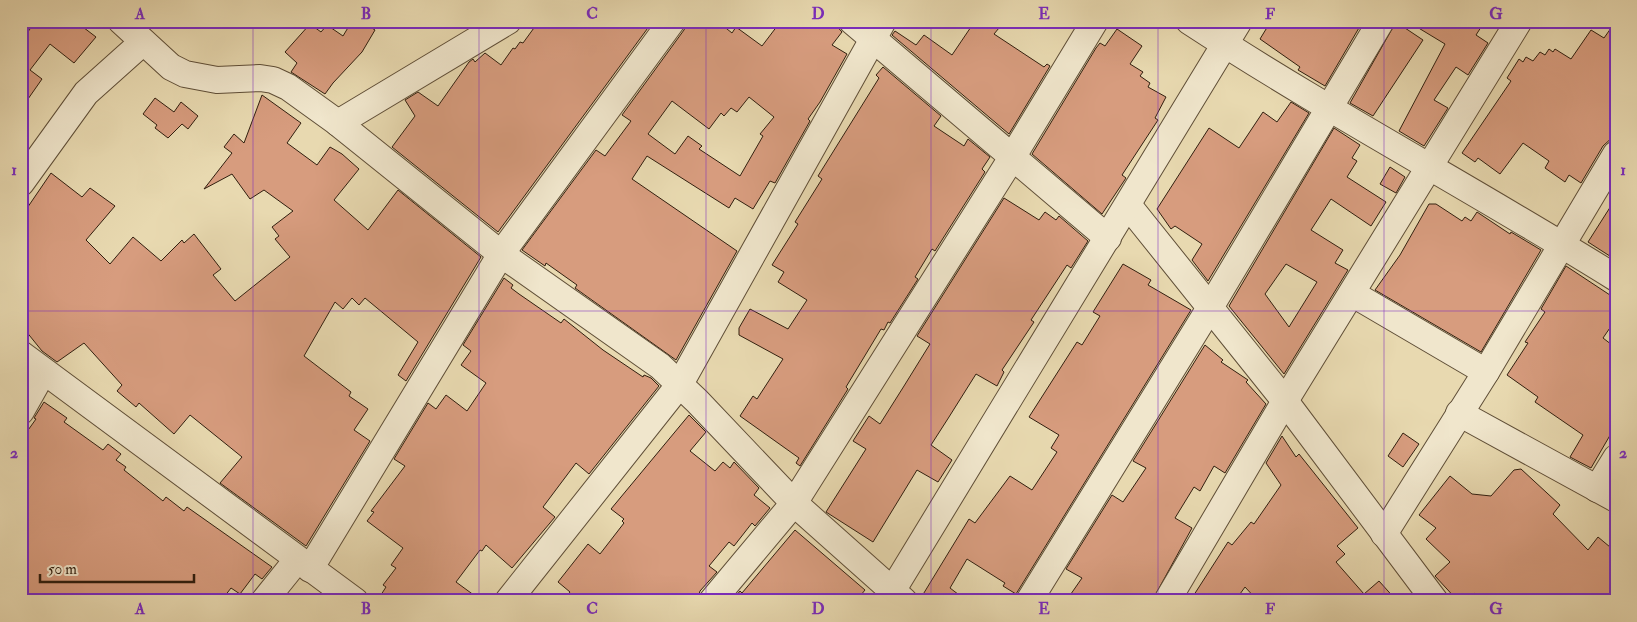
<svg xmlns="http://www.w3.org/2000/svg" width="1637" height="622" viewBox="0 0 1637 622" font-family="'IM FELL Double Pica',serif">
<rect width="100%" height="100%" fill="#e8d9b0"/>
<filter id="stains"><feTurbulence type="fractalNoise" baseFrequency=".004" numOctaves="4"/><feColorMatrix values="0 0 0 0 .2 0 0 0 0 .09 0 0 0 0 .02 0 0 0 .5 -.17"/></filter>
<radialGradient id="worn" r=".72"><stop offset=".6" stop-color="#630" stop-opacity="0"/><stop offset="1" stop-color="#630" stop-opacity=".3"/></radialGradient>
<g fill="#d79c7e" stroke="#311f0f" fill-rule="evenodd">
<path d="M 36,21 L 75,21 L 96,37 L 74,63 L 50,44 L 30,70 L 42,79 L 21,109 L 21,41 Z"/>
<path d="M 352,21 L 361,21 L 375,30 L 362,52 L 333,83 L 325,94 L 291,72 L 297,63 L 285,52 L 310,24 L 321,32 L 327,25 L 343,36 Z"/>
<path d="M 539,21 L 653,21 L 498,232 L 392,147 L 415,116 L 405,100 L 418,92 L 438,106 L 469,62 L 473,59 L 475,62 L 485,53 L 501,65 L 513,48 L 515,49 L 520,42 L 523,43 Z"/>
<path d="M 687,21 L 717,21 L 732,33 L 736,27 L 762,46 L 781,21 L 832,21 L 842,32 L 832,45 L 847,54 L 820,102 L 808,119 L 810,121 L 775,183 L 770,181 L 753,209 L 735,198 L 729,208 L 647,156 L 632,179 L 737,251 L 676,360 L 575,288 L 577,285 L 546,263 L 545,266 L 522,250 L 596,150 L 605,156 L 631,121 L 622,115 L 684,30 ZM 749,97 L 774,117 L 760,134 L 763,136 L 740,176 L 699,149 L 702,146 L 688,136 L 675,154 L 648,134 L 672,101 L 709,129 L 721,113 L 724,116 L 731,108 L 737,112 Z"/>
<path d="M 975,21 L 990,21 L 999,28 L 994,34 L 1044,67 L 1047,64 L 1050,66 L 1009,134 L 892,35 L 895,31 L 916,45 L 924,35 L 952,55 Z"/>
<path d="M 1271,21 L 1363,21 L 1325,86 L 1298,70 L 1300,67 L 1260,39 Z"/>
<path d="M 1407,21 L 1485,21 L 1476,35 L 1488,43 L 1468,75 L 1456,67 L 1434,100 L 1448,108 L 1424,146 L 1399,131 L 1445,44 Z"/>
<path d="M 1616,21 L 1616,134 L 1603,146 L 1581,183 L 1569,175 L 1565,182 L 1545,168 L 1549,161 L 1523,143 L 1500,174 L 1478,158 L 1475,162 L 1462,153 L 1511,81 L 1507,78 L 1519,59 L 1523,62 L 1526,57 L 1533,61 L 1540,52 L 1545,55 L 1549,49 L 1553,52 L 1555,49 L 1571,59 L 1591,30 L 1604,38 Z"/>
<path d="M 1396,22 L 1423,40 L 1373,116 L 1350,103 Z"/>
<path d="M 1117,29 L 1142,46 L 1130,64 L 1143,72 L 1140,76 L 1150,83 L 1148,87 L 1166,97 L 1155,118 L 1158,120 L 1122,175 L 1126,178 L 1102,214 L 1032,154 L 1096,48 L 1100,43 L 1105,46 Z"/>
<path d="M 883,67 L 941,116 L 934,126 L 964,146 L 968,139 L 990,157 L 982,169 L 985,172 L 935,251 L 932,249 L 915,277 L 918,279 L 890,323 L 888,322 L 884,330 L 881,329 L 846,387 L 848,389 L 800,466 L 796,463 L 799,458 L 740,416 L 753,396 L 757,399 L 783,359 L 739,335 L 739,328 L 750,309 L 788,329 L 807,300 L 778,282 L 784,272 L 772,265 L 798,224 L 795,222 L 822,179 L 818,176 L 879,78 L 876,75 Z"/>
<path d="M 262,95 L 301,123 L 287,143 L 317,165 L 330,147 L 342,154 L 359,169 L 334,200 L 368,230 L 398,190 L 481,257 L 406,381 L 398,375 L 418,342 L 365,298 L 359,305 L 352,298 L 343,309 L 335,302 L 304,356 L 351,392 L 349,396 L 368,409 L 354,430 L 370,441 L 306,546 L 220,483 L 242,457 L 190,415 L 174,434 L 139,403 L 136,407 L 117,391 L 122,385 L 84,343 L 57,362 L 42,351 L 21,325 L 21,217 L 51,173 L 82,197 L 90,188 L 115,206 L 86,240 L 110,264 L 133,237 L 161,261 L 182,240 L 184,243 L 194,234 L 221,269 L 213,275 L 235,301 L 290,257 L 275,239 L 279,236 L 272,227 L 293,211 L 264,190 L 250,199 L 232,174 L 204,189 L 232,153 L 224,147 L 234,134 L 244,143 Z"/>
<path d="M 155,98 L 174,112 L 181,102 L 198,116 L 188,129 L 182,124 L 168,138 L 155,128 L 157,125 L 143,114 Z"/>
<path d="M 1291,102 L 1309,113 L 1208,281 L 1192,260 L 1202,244 L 1175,226 L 1171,229 L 1157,209 L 1209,128 L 1239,148 L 1263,112 L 1277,122 Z"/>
<path d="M 1334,128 L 1360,145 L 1352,158 L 1357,161 L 1347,177 L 1386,202 L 1371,226 L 1331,199 L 1311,230 L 1343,250 L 1335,263 L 1348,270 L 1284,374 L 1229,306 ZM 1286,264 L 1317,282 L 1289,327 L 1265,294 Z"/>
<path d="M 1390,167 L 1405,177 L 1396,193 L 1380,184 Z"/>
<path d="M 1004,198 L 1039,220 L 1045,212 L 1056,220 L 1059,216 L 1088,241 L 1071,268 L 1067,265 L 1031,320 L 1034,322 L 1002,370 L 1004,372 L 997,386 L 976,374 L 949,417 L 931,445 L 952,460 L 938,482 L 917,470 L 873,542 L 826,512 L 866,449 L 853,441 L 869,416 L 880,424 L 904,386 L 930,344 L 917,336 Z"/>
<path d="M 1616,198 L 1616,260 L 1588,242 Z"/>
<path d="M 1429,204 L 1436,204 L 1462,221 L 1465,217 L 1471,221 L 1477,212 L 1510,234 L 1511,232 L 1541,250 L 1481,352 L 1375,290 L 1400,255 Z"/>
<path d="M 1123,264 L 1151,280 L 1148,285 L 1191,310 L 1016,594 L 1003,586 L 1005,583 L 967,559 L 950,588 L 967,601 L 919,601 L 969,519 L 975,523 L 1010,476 L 1032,490 L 1057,452 L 1051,448 L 1059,435 L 1029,417 L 1077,342 L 1082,345 L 1100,316 L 1093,312 Z"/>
<path d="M 1566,266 L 1616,299 L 1616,319 L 1603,338 L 1616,348 L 1616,425 L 1591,468 L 1570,457 L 1583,435 L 1535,402 L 1538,397 L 1507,375 L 1528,343 L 1525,342 L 1545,312 L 1541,309 Z"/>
<path d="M 504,278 L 513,285 L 511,288 L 519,294 L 561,323 L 564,319 L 603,350 L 643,377 L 644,375 L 651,378 L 659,386 L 589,474 L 576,463 L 543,507 L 555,517 L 512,568 L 486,545 L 482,551 L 480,550 L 456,582 L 482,601 L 377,601 L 386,587 L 383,585 L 396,568 L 391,565 L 403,548 L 367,521 L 374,512 L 371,511 L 405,466 L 394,459 L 428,403 L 436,409 L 446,395 L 467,411 L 486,383 L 461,365 L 471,351 L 463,345 Z"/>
<path d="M 1205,345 L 1223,360 L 1221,362 L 1248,380 L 1246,382 L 1266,404 L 1225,473 L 1214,466 L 1200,491 L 1194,487 L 1175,518 L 1192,528 L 1152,601 L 1066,601 L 1082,578 L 1066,569 L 1112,495 L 1123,502 L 1146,468 L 1133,461 Z"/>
<path d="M 44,402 L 67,418 L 64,422 L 103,450 L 108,444 L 121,454 L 116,460 L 126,467 L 124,470 L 163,501 L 166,497 L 184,511 L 187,507 L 272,567 L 262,579 L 255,574 L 240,594 L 231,588 L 221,601 L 31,601 L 21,593 L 21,440 L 36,419 L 34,418 Z"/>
<path d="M 689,415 L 706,432 L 690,451 L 715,471 L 723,462 L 730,468 L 734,462 L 759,488 L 754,495 L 770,508 L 755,526 L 752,523 L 734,546 L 729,542 L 709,566 L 717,572 L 700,591 L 697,601 L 563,601 L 570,592 L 558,582 L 588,544 L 600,554 L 624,523 L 622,521 L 624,519 L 611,509 Z"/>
<path d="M 1403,433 L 1419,444 L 1403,467 L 1388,456 Z"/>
<path d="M 1282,436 L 1296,457 L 1299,454 L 1358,528 L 1337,546 L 1345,554 L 1336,562 L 1364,594 L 1379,581 L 1397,601 L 1258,601 L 1245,587 L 1235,601 L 1190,601 L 1228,542 L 1232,545 L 1251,522 L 1254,524 L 1281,485 L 1266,463 Z"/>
<path d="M 1521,469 L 1560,505 L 1553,514 L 1588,550 L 1598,537 L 1616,552 L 1616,601 L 1483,601 L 1475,593 L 1466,601 L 1458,601 L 1435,576 L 1450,562 L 1426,539 L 1436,528 L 1419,515 L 1450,476 L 1472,494 L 1491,496 L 1514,470 Z"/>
<path d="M 795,530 L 865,590 L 856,601 L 732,601 L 740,591 L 742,593 Z"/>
</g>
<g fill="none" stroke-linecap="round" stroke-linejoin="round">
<defs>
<g id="minor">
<path d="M 121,21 L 171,67 L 185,74 L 217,80 L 260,78 L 273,80 L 288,87 L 338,123 L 501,254 L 660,366 L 697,401 L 794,503 L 904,601"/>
<path d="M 852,21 L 1108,238"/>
<path d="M 1189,21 C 1328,112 1475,190 1616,278"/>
<path d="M 338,123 L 508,21"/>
<path d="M 21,183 L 86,93 L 143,42"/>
<path d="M 1128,205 L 1285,401 L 1435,601"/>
<path d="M 1353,294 L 1486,372"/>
<path d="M 21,354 L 355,601"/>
<path d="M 21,411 L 43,372"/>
<path d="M 1459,413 L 1616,499"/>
<path d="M 1597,489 L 1616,458"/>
<path d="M 1384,534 L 1486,372 L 1616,154"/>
<path d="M 310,569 L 501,254 L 672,21"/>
<path d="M 264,601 L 297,560"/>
<path d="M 508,601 L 680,384 L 883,21"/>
<path d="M 712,601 L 794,503 L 1013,156 L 1095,21"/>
<path d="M 886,601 L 1239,21"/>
<path d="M 1029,601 L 1211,306 L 1381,21"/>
<path d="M 1167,601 L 1285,401 L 1519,21"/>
</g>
</defs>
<use href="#minor" stroke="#5f4e37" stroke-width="28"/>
<use href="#minor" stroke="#f0e6cc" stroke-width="26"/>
</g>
<path fill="none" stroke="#7b2cbf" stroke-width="1" stroke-opacity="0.55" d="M 253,21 L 253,601M 479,21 L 479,601M 706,21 L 706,601M 931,21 L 931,601M 1158,21 L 1158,601M 1384,21 L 1384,601M 21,311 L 1616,311"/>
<rect width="1637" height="622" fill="none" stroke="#e8d9b0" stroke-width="55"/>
<path d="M40 574v8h154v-8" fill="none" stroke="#311f0f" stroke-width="2.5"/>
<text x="48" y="574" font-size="15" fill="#311f0f" stroke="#f0e6cc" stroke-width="4" paint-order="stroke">50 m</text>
<rect x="28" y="28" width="1582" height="566" fill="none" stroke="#7b2cbf" stroke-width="2"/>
<g font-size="16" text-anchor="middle" font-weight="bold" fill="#7b2cbf">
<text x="140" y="19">A</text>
<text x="366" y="19">B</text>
<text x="592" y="19">C</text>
<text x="818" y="19">D</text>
<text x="1044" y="19">E</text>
<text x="1270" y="19">F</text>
<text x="1496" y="19">G</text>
<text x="14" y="175">1</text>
<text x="1623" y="175">1</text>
<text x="14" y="458">2</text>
<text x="1623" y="458">2</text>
<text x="140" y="614">A</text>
<text x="366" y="614">B</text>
<text x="592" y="614">C</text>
<text x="818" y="614">D</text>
<text x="1044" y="614">E</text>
<text x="1270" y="614">F</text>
<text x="1496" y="614">G</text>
</g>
<rect width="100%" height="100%" filter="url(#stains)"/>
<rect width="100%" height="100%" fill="url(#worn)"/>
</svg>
